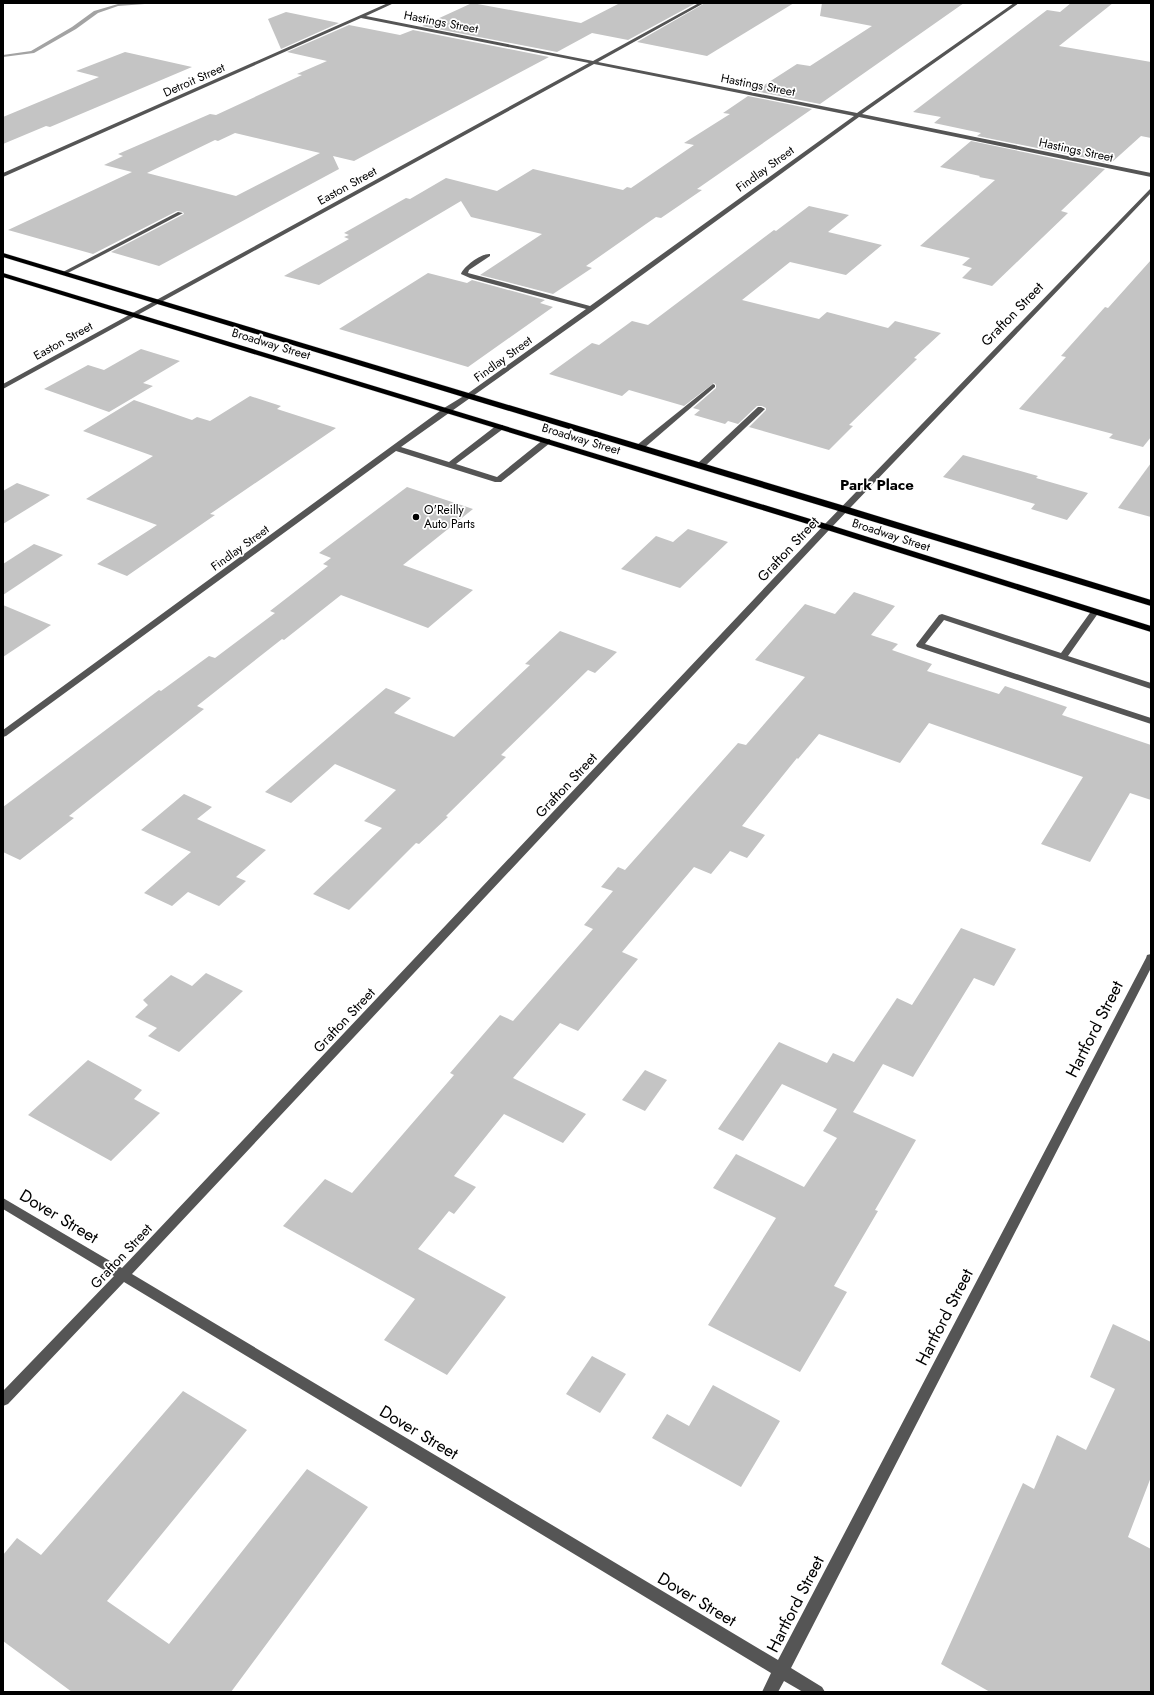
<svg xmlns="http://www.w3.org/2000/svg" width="1154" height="1695" font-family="Jost,sans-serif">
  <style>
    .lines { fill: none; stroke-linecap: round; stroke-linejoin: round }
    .stream { fill: #a3a3a3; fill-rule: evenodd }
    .building { fill: #c4c4c4; fill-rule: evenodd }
    .major-casing { stroke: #dbdbdb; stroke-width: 1 }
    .minor { fill: #555; fill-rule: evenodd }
    .major { fill: #000; fill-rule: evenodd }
    .poi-dot { fill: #000; stroke: #fff; stroke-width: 1.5 }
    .labels { text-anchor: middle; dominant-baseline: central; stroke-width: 3.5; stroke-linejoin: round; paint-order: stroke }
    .far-street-label { font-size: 12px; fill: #000; stroke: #fff }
    .far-poi-label { font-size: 12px; fill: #000; stroke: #fff; text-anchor: start }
    .street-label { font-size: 14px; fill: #000; stroke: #fff }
    .far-district-label { font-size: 15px; font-weight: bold; fill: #000; stroke: #fff }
    .near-street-label { font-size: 17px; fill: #000; stroke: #fff }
  </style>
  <rect width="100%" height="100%" fill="#fff"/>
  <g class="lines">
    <!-- stream -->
    <polygon class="stream" points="158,3 118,6 98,13 76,29 34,53 3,57 3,55 31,51 72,27 94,11 118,4"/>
  </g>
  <!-- building -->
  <g class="building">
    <polygon points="472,3 581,23 620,3 696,3 628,40 592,33 557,52 422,26"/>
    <polygon points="705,3 794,3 707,56 637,42"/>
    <polygon points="822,3 964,3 820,104 755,91 797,64 810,66 872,26 820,16"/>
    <polygon points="1071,3 1113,3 1059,46 1151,62 1151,138 1141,136 1111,163 977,136 981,133 934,123 941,117 913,112 1047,10 1060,12"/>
    <polygon points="286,12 339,23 281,49 268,19"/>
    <path d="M349,25L400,35L413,30L549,57L354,161L333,156L339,169L159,266L111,252L184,214L183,212L177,211L93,254L8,230L132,172L104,165L123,156L118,154L210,114L216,115L302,75L297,74L327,61L287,52ZM235,133L320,153L236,196L147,173L215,140L218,141Z"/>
    <polygon points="125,52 192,67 50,127 46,126 3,144 3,117 99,77 76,71"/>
    <polygon points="748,96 812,109 697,189 702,190 661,218 656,217 586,266 592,268 553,294 480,275 542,234 471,217 461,201 319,285 284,276 349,239 344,237 349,235 344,233 406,198 410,199 446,178 497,191 533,169 623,190 627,187 631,188 694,145 684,143 730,114 723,113"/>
    <polygon points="971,141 1105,169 1061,211 1068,213 992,286 962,278 972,268 962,265 970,258 920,246 995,180 979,177 980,176 940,167"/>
    <polygon points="809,206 849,215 828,232 882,245 846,275 790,262 742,300 819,319 827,312 888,328 895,321 941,333 914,358 917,359 849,425 853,426 829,450 749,427 766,410 766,408 762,406 757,406 738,424 728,421 725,424 694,415 700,410 693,408 716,388 716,385 714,383 684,406 629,390 622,396 549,374 592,343 599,345 632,321 648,325 774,230 776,231"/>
    <polygon points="1151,260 1151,437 1143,447 1109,438 1113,434 1019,409 1066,357 1061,356 1105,307 1108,308"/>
    <polygon points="428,273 467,283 472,280 545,300 540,303 553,307 468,367 339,329"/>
    <polygon points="141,349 180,361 143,383 153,386 109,412 44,389 88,365 104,370"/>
    <polygon points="250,396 281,406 277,409 336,428 210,514 215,515 127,576 97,564 157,525 86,499 153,456 83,431 134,400 192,420 197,417 210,421"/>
    <polygon points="963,455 1038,476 1036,478 1088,493 1067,520 1031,509 1035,504 943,477"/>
    <polygon points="1151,463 1151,517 1118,508"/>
    <polygon points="17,483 50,495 3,524 3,491"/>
    <polygon points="407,487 473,509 403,565 473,590 428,628 341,595 284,640 282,639 197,706 204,709 69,816 74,818 20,860 3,852 3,807 159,690 161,691 209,656 215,658 275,613 270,611 328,566 323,564 331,558 319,553"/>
    <polygon points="688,529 728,542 680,588 621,569 656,536 673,542"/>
    <polygon points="34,544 63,555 3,595 3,564"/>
    <polygon points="854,592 895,606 871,635 898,644 892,650 932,664 927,671 999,694 1005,686 1067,707 1062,715 1151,745 1151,800 1130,793 1090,862 1041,844 1083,777 929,723 900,763 819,734 798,759 797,758 742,826 765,835 747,858 730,851 711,874 694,867 622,952 638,959 578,1031 560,1023 513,1078 586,1114 563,1143 504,1114 454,1176 476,1187 454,1214 449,1211 418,1249 506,1297 447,1375 384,1340 415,1299 283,1226 325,1179 352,1193 454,1075 450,1073 500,1015 513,1021 593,929 584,925 613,891 601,887 618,867 625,870 738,743 746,745 805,677 755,660 805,604 835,614"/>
    <polygon points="3,605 51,625 3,657"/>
    <polygon points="560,631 617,652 595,673 588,670 501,755 506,757 446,816 448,817 419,844 416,843 349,910 313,894 382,828 364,821 396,790 335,764 291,803 265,792 386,688 411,698 394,713 454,737 530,665 525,664"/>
    <polygon points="184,794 212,807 197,819 266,850 236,877 246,881 219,906 188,892 172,906 144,893 191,852 141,830"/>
    <polygon points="961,928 1016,949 994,986 974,978 913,1077 883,1064 853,1112 916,1140 875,1210 878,1211 834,1286 847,1292 800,1372 708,1325 776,1218 713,1188 736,1154 804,1187 837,1138 823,1131 837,1109 782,1084 743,1141 718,1129 779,1042 827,1063 833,1053 854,1062 897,998 912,1005"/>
    <polygon points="206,973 243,991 179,1052 148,1036 157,1028 135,1017 148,1005 143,1000 171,975 192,986"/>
    <polygon points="88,1060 142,1090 134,1099 160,1113 111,1161 28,1115"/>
    <polygon points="645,1070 667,1080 645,1111 622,1100"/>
    <polygon points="1113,1324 1151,1342 1151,1477 1128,1537 1151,1549 1151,1692 990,1692 941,1664 1023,1483 1034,1489 1057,1435 1086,1450 1115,1389 1090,1377"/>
    <polygon points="592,1356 626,1374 600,1413 566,1394"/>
    <polygon points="713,1385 780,1421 741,1487 652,1438 667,1414 689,1426"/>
    <polygon points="183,1391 247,1430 107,1601 169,1644 307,1469 368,1507 231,1692 72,1692 3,1641 3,1555 17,1538 41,1555"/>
  </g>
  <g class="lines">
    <!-- major casing -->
    <g class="major-casing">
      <g id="major">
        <polygon points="3,253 848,507 1151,600 1151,606 3,257"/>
        <polygon points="3,273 830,525 1151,626 1151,632 824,529 3,277"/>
      </g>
    </g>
    <!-- minor -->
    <g class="minor">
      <path d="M388,3H394L366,16L593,61L699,3H704L598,62L857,113L1014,3H1019L862,114L1151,173V177L859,117L594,310L401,447L449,462L497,425H503V429L456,464L497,477L544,439H550V443L501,482H495L396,451L6,736L3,737V730L444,408L467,394L586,309L470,278L461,274C464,266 482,253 490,254V256L469,270L468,273L590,306L854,116L594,64L3,389V384L589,63L361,18L3,177V173Z"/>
      <polygon points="1151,188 1151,193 830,529 132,1274 778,1660 1146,958 1147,955 1151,954 1151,968 791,1668 822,1687 825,1692 803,1692 784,1681 778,1692 762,1692 771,1673 124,1282 8,1404 3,1406 3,1391 114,1276 3,1209 3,1198 122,1268 824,525"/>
      <polygon points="178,212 183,213 66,274 61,273"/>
      <polygon points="713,384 715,385 715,387 643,449 637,449 637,445"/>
      <polygon points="758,407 761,407 765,409 703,468 697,468 697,464"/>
      <polygon points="1095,609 1099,612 1068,656 1151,683 1151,689 944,620 925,644 1151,718 1151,724 917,647 916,645 939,615 942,614 1061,653 1092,610"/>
    </g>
    <!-- major -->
    <use href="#major" class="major"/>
  </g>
  <!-- markers -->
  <circle class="poi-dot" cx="416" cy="517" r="4"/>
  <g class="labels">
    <!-- far-street labels -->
    <g class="far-street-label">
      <text transform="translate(441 22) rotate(11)">Hastings Street</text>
      <text transform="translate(194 80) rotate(-24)">Detroit Street</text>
      <text transform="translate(758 85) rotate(11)">Hastings Street</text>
      <text transform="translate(1076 150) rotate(12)">Hastings Street</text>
      <text transform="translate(765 169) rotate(-36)">Findlay Street</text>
      <text transform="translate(347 186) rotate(-29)">Easton Street</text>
      <text transform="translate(63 341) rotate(-29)">Easton Street</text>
      <text transform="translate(271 344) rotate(17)">Broadway Street</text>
      <text transform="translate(503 359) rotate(-36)">Findlay Street</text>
      <text transform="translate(581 439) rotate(17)">Broadway Street</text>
      <text transform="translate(891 535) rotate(18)">Broadway Street</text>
      <text transform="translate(240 548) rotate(-36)">Findlay Street</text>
    </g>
    <!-- far-poi labels -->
    <g class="far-poi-label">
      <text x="424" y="510">O'Reilly<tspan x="424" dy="14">Auto Parts</tspan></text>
    </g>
    <!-- street labels -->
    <g class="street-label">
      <text transform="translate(1012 314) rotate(-46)">Grafton Street</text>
      <text transform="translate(788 549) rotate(-47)">Grafton Street</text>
      <text transform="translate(566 785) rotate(-47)">Grafton Street</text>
      <text transform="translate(344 1020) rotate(-47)">Grafton Street</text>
      <text transform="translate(121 1256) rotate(-47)">Grafton Street</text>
    </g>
    <!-- far-district labels -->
    <g class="far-district-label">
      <text x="877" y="485">Park Place</text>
    </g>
    <!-- near-street labels -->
    <g class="near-street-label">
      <text transform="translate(1094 1029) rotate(-63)">Hartford Street</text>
      <text transform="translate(59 1216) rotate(31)">Dover Street</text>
      <text transform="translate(944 1317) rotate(-63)">Hartford Street</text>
      <text transform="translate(419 1432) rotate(31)">Dover Street</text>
      <text transform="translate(697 1599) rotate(31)">Dover Street</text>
      <text transform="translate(795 1604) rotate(-63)">Hartford Street</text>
    </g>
  </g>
  <!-- border -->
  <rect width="1154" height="1695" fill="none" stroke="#000000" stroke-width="8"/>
</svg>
